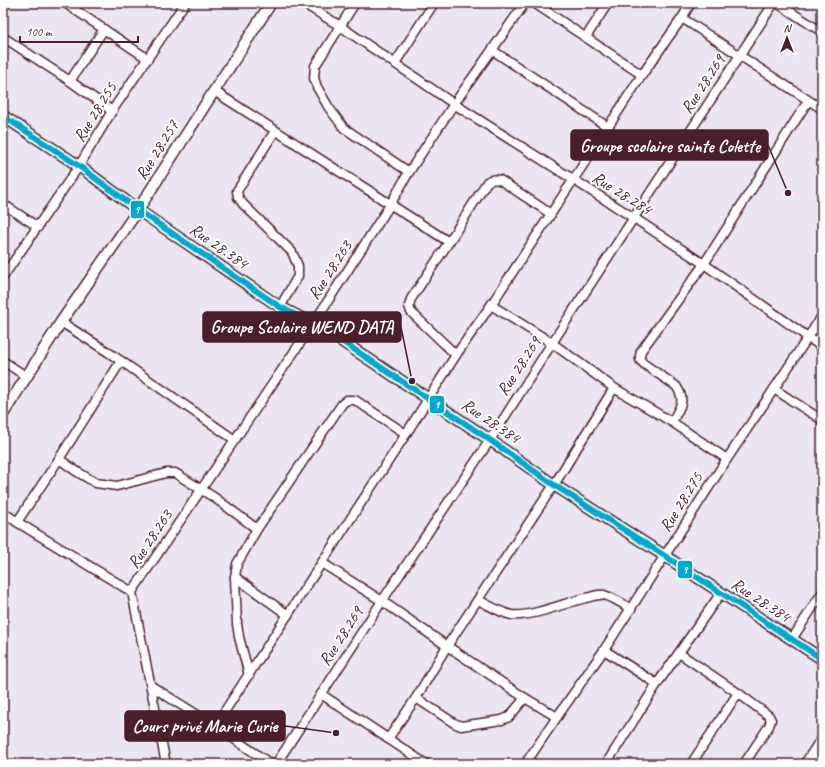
<svg xmlns="http://www.w3.org/2000/svg" width="825" height="767" font-family="Caveat,sans-serif">
  <style>
    .lines { fill: none; stroke-linecap: round; stroke-linejoin: round }
    .minor-casing { stroke: #4a1f2b; stroke-width: 11 }
    .tertiary-casing { stroke: #4a1f2b; stroke-width: 13 }
    .secondary-casing { stroke: #4a1f2b; stroke-width: 15 }
    .minor { stroke: #fff; stroke-width: 8 }
    .tertiary { stroke: #fff; stroke-width: 10 }
    .secondary { stroke: #fff; stroke-width: 12 }
    .bus-1-casing { stroke: #fff; stroke-width: 9 }
    .bus-1 { stroke: #00a9ce; stroke-width: 6 }
    .labels { text-anchor: middle; dominant-baseline: central; stroke-width: 4; stroke-linejoin: round; paint-order: stroke }
    .street-label { font-size: 17px; fill: #4a1f2b; stroke: #fff }
    .leader { fill: none; stroke: #4a1f2b; stroke-width: 1.5 }
    .callout-dot { fill: #4a1f2b; stroke: #fff; stroke-width: 1.5 }
    .callout { fill: #4a1f2b; stroke: #4a1f2b; stroke-width: 1.5 }
    .callout-label { font-size: 18px; text-anchor: middle; font-weight: bold; fill: #fff }
    .line-badge { stroke: #fff; stroke-width: 1.5 }
    .badge-label { font-size: 11px; text-anchor: middle; font-weight: bold; fill: #fff }
  </style>
  <rect width="100%" height="100%" fill="#ece5f2"/>
  <filter id="ink" filterUnits="userSpaceOnUse"><feTurbulence type="fractalNoise" baseFrequency=".025" numOctaves="2"/><feDisplacementMap in="SourceGraphic" scale="8" xChannelSelector="R" yChannelSelector="G"/><feConvolveMatrix kernelMatrix="1 2 1 2 8 2 1 2 1" color-interpolation-filters="sRGB"/></filter>
  <g filter="url(#ink)">
    <g class="lines">
      <!-- minor casing -->
      <g class="minor-casing">
        <g id="minor">
          <polyline points="65,3 148,59"/>
          <polyline points="303,3 340,26 454,104 634,218 704,264 822,347"/>
          <polyline points="355,3 315,66 314,78 317,87 329,108 344,128 409,172"/>
          <polyline points="534,3 642,75"/>
          <polyline points="777,3 822,32"/>
          <polyline points="682,18 822,109"/>
          <polyline points="3,37 70,81 112,111"/>
          <polyline points="586,37 608,3"/>
          <polyline points="492,50 608,127"/>
          <polyline points="395,63 434,3"/>
          <polyline points="70,81 104,29"/>
          <polyline points="214,91 449,242"/>
          <polyline points="275,131 237,191 238,197 243,204 292,252 298,266 298,276 280,307"/>
          <polyline points="3,204 38,227"/>
          <polyline points="3,277 79,166 112,111 185,3"/>
          <polyline points="491,305 552,343 614,388 672,422 727,459"/>
          <polyline points="61,322 108,352 235,440"/>
          <path d="M456,355L411,312L409,306L411,299L449,242L487,182C491,179 495,179 500,180L551,214"/>
          <polyline points="3,361 27,377"/>
          <polyline points="774,389 822,420"/>
          <path d="M672,422C679,408 687,401 676,386L644,364L640,360V356L641,351L704,264L808,101"/>
          <polyline points="59,459 76,471 96,483 117,486 166,473 175,473 215,498 257,529"/>
          <polyline points="3,512 17,522 132,592 166,764"/>
          <polyline points="17,522 59,459 121,361"/>
          <polyline points="322,563 382,601 447,646 525,698 557,717"/>
          <polyline points="235,577 288,615"/>
          <polyline points="132,592 313,324 390,205 409,172 454,104 525,3"/>
          <path d="M478,600C489,605 500,613 512,615C533,617 564,603 586,598C591,597 598,594 604,595C614,598 622,603 631,609"/>
          <polyline points="792,639 822,593"/>
          <polyline points="604,650 657,684"/>
          <polyline points="679,653 738,693 769,716 771,720 769,726 744,764"/>
          <polyline points="249,675 239,637 237,624 235,577 237,564 257,529 342,404 347,400 355,400 406,434"/>
          <polyline points="151,686 215,726 271,764"/>
          <polyline points="321,694 426,764"/>
          <polyline points="416,698 454,723 461,726 502,720 509,717 525,698"/>
          <polyline points="215,726 406,434 456,355 491,305 608,127 642,75 682,18 691,3"/>
          <polyline points="388,739 416,698 447,646 554,485 614,388"/>
          <polyline points="276,764 382,601 490,440 552,343 774,3"/>
          <polyline points="525,764 557,717 604,650 727,459 774,389 822,316"/>
          <polyline points="606,764 657,684 721,593"/>
          <polyline points="691,764 738,693"/>
        </g>
      </g>
      <!-- tertiary casing -->
      <g class="tertiary-casing">
        <g id="tertiary">
          <polyline points="3,116 79,166 138,210 280,307 313,324 337,338 490,440 554,485 665,556 822,659"/>
          <polyline points="3,414 61,322 138,210 214,91 271,3"/>
        </g>
      </g>
      <!-- secondary casing -->
      <g class="secondary-casing">
        <polyline id="secondary" points="807,764 822,741"/>
      </g>
      <!-- minor -->
      <use href="#minor" class="minor"/>
      <!-- tertiary -->
      <use href="#tertiary" class="tertiary"/>
      <!-- secondary -->
      <use href="#secondary" class="secondary"/>
      <!-- bus-1 casing -->
      <g class="bus-1-casing">
        <polyline id="bus-1" points="3,116 79,166 138,210 280,307 313,324 337,338 490,440 554,485 665,556 822,659"/>
      </g>
      <!-- bus-1 -->
      <use href="#bus-1" class="bus-1"/>
    </g>
  </g>
  <g class="labels">
    <!-- street labels -->
    <g class="street-label">
      <text transform="translate(703 84) rotate(-57)">Rue 28.269</text>
      <text transform="translate(95 112) rotate(-58)">Rue 28.255</text>
      <text transform="translate(157 150) rotate(-58)">Rue 28.257</text>
      <text transform="translate(622 193) rotate(32)">Rue 28.284</text>
      <text transform="translate(219 246) rotate(35)">Rue 28.384</text>
      <text transform="translate(330 270) rotate(-57)">Rue 28.263</text>
      <text transform="translate(519 366) rotate(-57)">Rue 28.269</text>
      <text transform="translate(491 421) rotate(34)">Rue 28.384</text>
      <text transform="translate(681 502) rotate(-58)">Rue 28.275</text>
      <text transform="translate(150 539) rotate(-56)">Rue 28.263</text>
      <text transform="translate(761 600) rotate(33)">Rue 28.384</text>
      <text transform="translate(341 636) rotate(-57)">Rue 28.269</text>
    </g>
  </g>
  <!-- callouts -->
  <path class="leader" d="M788 193L768 145M412 381L401 327M336 733L285 726"/>
  <g class="callout-dot">
    <circle cx="788" cy="193" r="4"/>
    <circle cx="412" cy="381" r="4"/>
    <circle cx="336" cy="733" r="4"/>
  </g>
  <g class="callout">
    <rect x="571" y="130" width="197" height="30" rx="4"/>
    <rect x="203" y="312" width="198" height="30" rx="4"/>
    <rect x="125" y="711" width="160" height="30" rx="4"/>
  </g>
  <g class="callout-label">
    <text x="670" y="152">Groupe scolaire sainte Colette</text>
    <text x="302" y="333">Groupe Scolaire WEND DATA</text>
    <text x="205" y="732">Cours privé Marie Curie</text>
  </g>
  <g class="line-badge">
    <rect x="130" y="200" width="15" height="19" rx="4" fill="#00a9ce"/>
    <rect x="429" y="395" width="16" height="19" rx="4" fill="#00a9ce"/>
    <rect x="677" y="560" width="16" height="19" rx="4" fill="#00a9ce"/>
  </g>
  <g class="badge-label">
    <text x="137" y="213">9</text>
    <text x="437" y="408">9</text>
    <text x="685" y="573">9</text>
  </g>
  <!-- margin -->
  <rect width="825" height="767" fill="none" stroke="#fff" stroke-width="16"/>
  <rect x="8" y="8" width="809" height="751" fill="none" stroke="#4a1f2b" stroke-width="1.5" filter="url(#ink)"/>
  <!-- north arrow -->
  <g transform="translate(787 38)" stroke="#ffffff" stroke-width="3" paint-order="stroke">
  <path d="M0-3L7 15L0 10L-7 15Z" fill="#4a1f2b"/>
  <text y="-6" font-size="11" font-weight="bold" text-anchor="middle" fill="#4a1f2b">N</text>
  </g>
  <!-- scale -->
  <path d="M20 36v6h118v-6" fill="none" stroke="#4a1f2b" stroke-width="2"/>
  <text x="26" y="36" font-size="12" fill="#4a1f2b" stroke="#ffffff" stroke-width="3" paint-order="stroke">100 m</text>
</svg>
